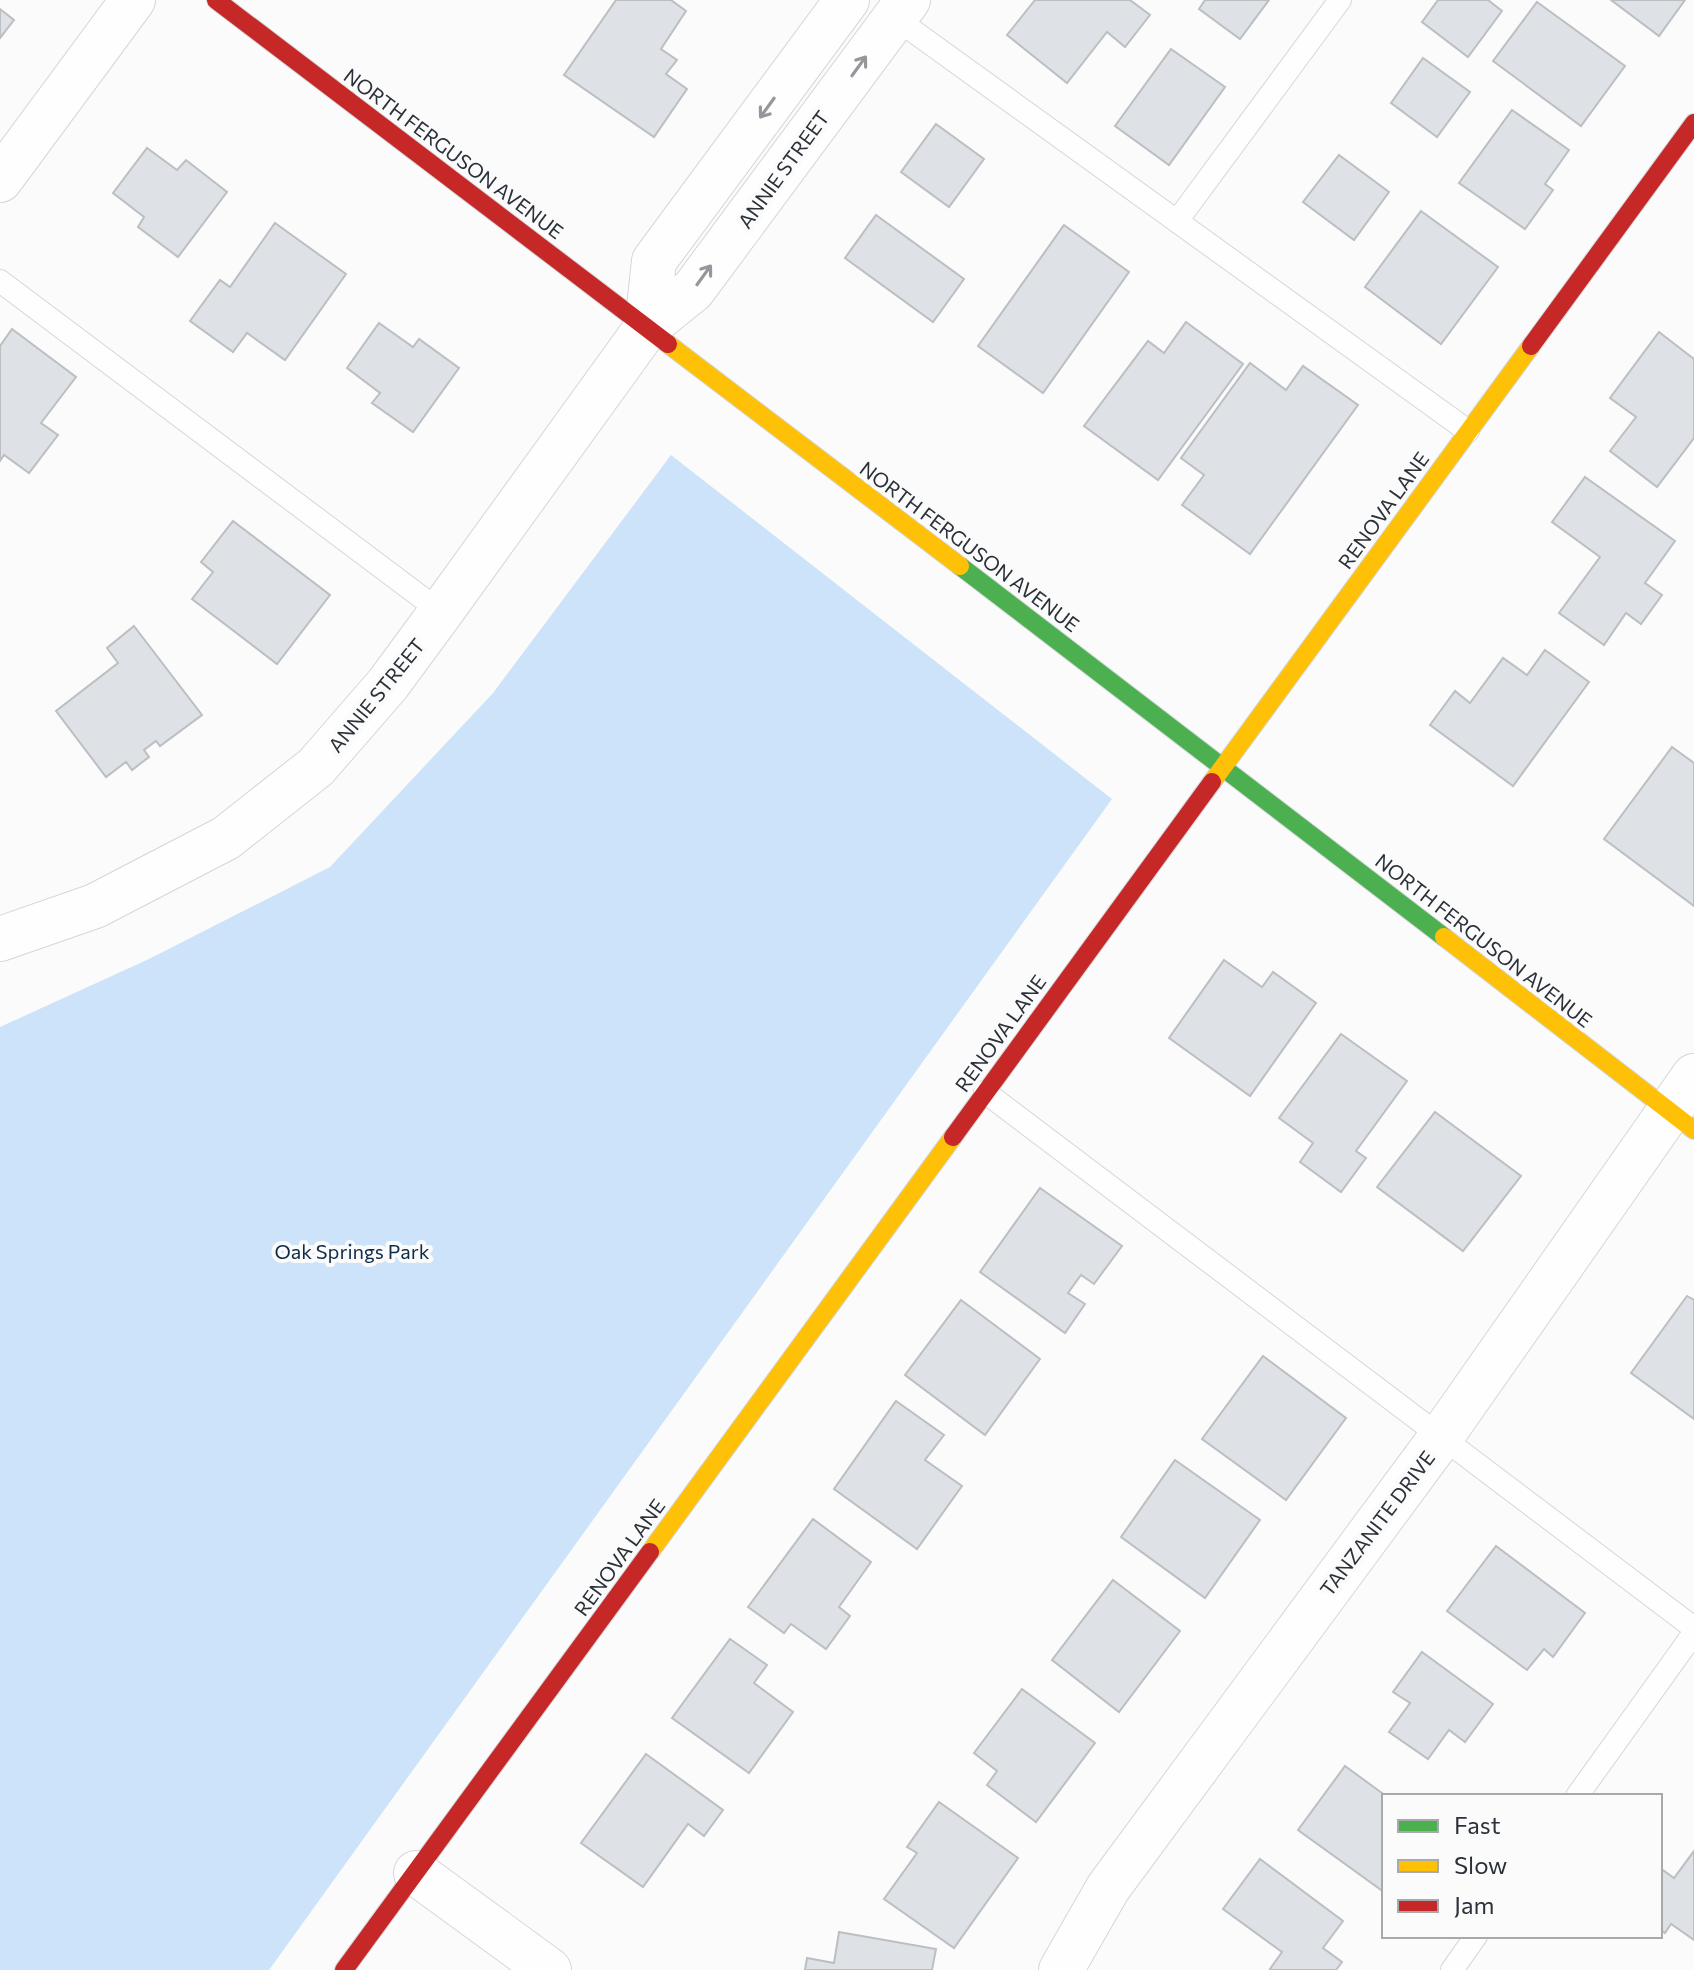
<svg xmlns="http://www.w3.org/2000/svg" width="1694" height="1970" font-family="Commissioner,sans-serif">
  <style>
    .green { fill: #cde3fa }
    .building { fill: #dee1e5; stroke: #bcbfc2; stroke-width: 2 }
    .lines { fill: none; stroke-linecap: round; stroke-linejoin: round }
    .lane-casing { stroke: #d3d7db; stroke-width: 24 }
    .street-casing { stroke: #d3d7db; stroke-width: 46 }
    .fast-casing { stroke: #d3d7db; stroke-width: 20 }
    .slow-casing { stroke: #d3d7db; stroke-width: 20 }
    .jam-casing { stroke: #d3d7db; stroke-width: 20 }
    .lane { stroke: #fefefe; stroke-width: 22 }
    .street { stroke: #fefefe; stroke-width: 44 }
    .fast { stroke: #4caf50; stroke-width: 18 }
    .slow { stroke: #ffc107; stroke-width: 18 }
    .jam { stroke: #c62828; stroke-width: 18 }
    .oneway { stroke: #94989c }
    .labels { text-anchor: middle; dominant-baseline: central; stroke-width: 8; stroke-linejoin: round; paint-order: stroke }
    .street-label { font-size: 20px; fill: #2a3139; stroke: #fbfbfb }
    .park-label { font-size: 20px; fill: #0e2b47; stroke: #fbfbfb }
  </style>
  <rect width="100%" height="100%" fill="#fbfbfb"/>
  <!-- green -->
  <polygon class="green" points="671,455 1112,799 269,1970 0,1970 0,1027 149,959 330,867 493,693"/>
  <!-- building -->
  <g class="building">
    <polygon points="616,0 671,0 686,11 661,49 677,60 666,74 687,89 654,137 564,75"/>
    <polygon points="1035,0 1130,0 1150,15 1125,47 1107,32 1067,83 1007,35"/>
    <polygon points="1205,0 1269,0 1240,39 1199,9"/>
    <polygon points="1438,0 1488,0 1502,11 1468,57 1422,22"/>
    <polygon points="1611,0 1685,0 1659,36"/>
    <polygon points="1537,2 1625,66 1581,126 1493,61"/>
    <polygon points="0,9 14,20 0,38"/>
    <polygon points="1171,49 1225,87 1169,165 1115,126"/>
    <polygon points="1423,58 1470,92 1437,137 1391,103"/>
    <polygon points="1512,110 1569,150 1545,184 1553,190 1525,229 1459,183"/>
    <polygon points="936,124 984,159 949,207 901,172"/>
    <polygon points="147,148 177,170 186,160 227,192 178,257 138,227 144,217 113,193"/>
    <polygon points="1339,155 1389,192 1354,240 1303,202"/>
    <polygon points="1421,211 1498,267 1441,344 1365,287"/>
    <polygon points="876,215 964,279 933,322 845,258"/>
    <polygon points="275,223 346,274 285,360 247,333 233,352 190,321 220,280 230,287"/>
    <polygon points="1064,225 1129,272 1043,393 978,346"/>
    <polygon points="1186,322 1243,364 1158,480 1084,426 1148,341 1164,353"/>
    <polygon points="379,323 413,347 419,339 459,368 413,432 372,403 380,393 347,368"/>
    <polygon points="12,329 76,377 41,423 58,435 29,473 4,455 0,461 0,346"/>
    <polygon points="1659,332 1694,359 1694,438 1657,487 1610,451 1636,417 1610,398"/>
    <polygon points="1250,363 1286,390 1303,366 1358,405 1250,554 1182,505 1204,475 1181,458"/>
    <polygon points="1585,477 1675,541 1645,583 1662,595 1641,624 1626,613 1604,645 1559,613 1600,557 1552,522"/>
    <polygon points="233,521 330,595 277,664 192,599 213,572 201,562"/>
    <polygon points="134,626 202,715 160,746 156,741 144,750 149,757 132,770 126,762 106,777 56,711 118,663 107,648"/>
    <polygon points="1545,650 1589,682 1513,786 1430,725 1455,691 1470,703 1503,658 1527,675"/>
    <polygon points="1672,747 1694,763 1694,906 1604,839"/>
    <polygon points="1224,960 1262,987 1273,972 1316,1003 1250,1096 1169,1038"/>
    <polygon points="1341,1034 1407,1081 1356,1151 1366,1158 1341,1192 1300,1162 1313,1143 1279,1118"/>
    <polygon points="1435,1112 1521,1176 1463,1251 1377,1187"/>
    <polygon points="1040,1188 1122,1246 1094,1284 1081,1275 1068,1293 1085,1304 1065,1333 980,1272"/>
    <polygon points="1687,1296 1694,1300 1694,1419 1631,1373"/>
    <polygon points="961,1300 1040,1359 985,1435 905,1375"/>
    <polygon points="1263,1356 1346,1418 1286,1500 1202,1439"/>
    <polygon points="896,1401 944,1435 925,1460 962,1486 917,1549 834,1489"/>
    <polygon points="1175,1460 1260,1520 1205,1598 1121,1537"/>
    <polygon points="813,1519 871,1562 839,1607 850,1616 826,1649 791,1624 784,1633 748,1607"/>
    <polygon points="1496,1546 1585,1613 1553,1657 1544,1649 1527,1670 1447,1611"/>
    <polygon points="1113,1580 1180,1631 1119,1712 1052,1660"/>
    <polygon points="730,1639 767,1665 754,1683 793,1712 749,1773 672,1718"/>
    <polygon points="1422,1652 1493,1704 1465,1742 1449,1730 1428,1759 1389,1732 1410,1703 1393,1692"/>
    <polygon points="1022,1689 1095,1743 1036,1822 987,1785 997,1771 974,1753"/>
    <polygon points="646,1754 723,1810 704,1836 688,1824 643,1887 581,1843"/>
    <polygon points="1345,1766 1386,1796 1384,1892 1298,1830"/>
    <polygon points="939,1802 1018,1858 954,1948 884,1899 917,1853 907,1847"/>
    <polygon points="1694,1851 1694,1940 1671,1924 1665,1933 1660,1929 1660,1868 1674,1878"/>
    <polygon points="1260,1859 1343,1921 1323,1948 1342,1962 1336,1970 1272,1970 1270,1969 1282,1952 1223,1909"/>
    <polygon points="839,1932 936,1949 932,1970 805,1970 807,1958 834,1963"/>
  </g>
  <g class="lines">
    <!-- lane casing -->
    <g class="lane-casing">
      <g id="lane">
        <polyline points="895,18 1468,431"/>
        <polyline points="1177,221 1340,0"/>
        <polyline points="0,281 441,612"/>
        <polyline points="985,1092 1694,1628"/>
        <polyline points="1577,1796 1694,1633"/>
        <polyline points="1452,1970 1476,1936"/>
      </g>
    </g>
    <!-- street casing -->
    <g class="street-casing">
      <g id="street">
        <polyline points="0,180 133,0"/>
        <polyline points="647,327 654,261 847,0"/>
        <polyline points="0,939 95,906 226,838 316,767 388,684 441,612 647,327 693,290 908,0"/>
        <polyline points="416,1873 549,1970"/>
        <polyline points="1061,1970 1108,1888 1441,1437 1694,1076"/>
      </g>
    </g>
    <!-- fast casing -->
    <g class="fast-casing">
      <polyline id="fast" points="960,566 1444,937"/>
    </g>
    <!-- slow casing -->
    <g class="slow-casing">
      <g id="slow">
        <polyline points="668,344 960,566"/>
        <polyline points="1212,782 1531,346"/>
        <polyline points="1444,937 1694,1130"/>
        <polyline points="650,1552 953,1137"/>
      </g>
    </g>
    <!-- jam casing -->
    <g class="jam-casing">
      <g id="jam">
        <polyline points="216,0 668,344"/>
        <polyline points="1531,346 1694,123"/>
        <polyline points="953,1137 1212,782"/>
        <polyline points="344,1970 650,1552"/>
      </g>
    </g>
    <!-- lane -->
    <use href="#lane" class="lane"/>
    <!-- street -->
    <use href="#street" class="street"/>
    <!-- fast -->
    <use href="#fast" class="fast"/>
    <!-- slow -->
    <use href="#slow" class="slow"/>
    <!-- jam -->
    <use href="#jam" class="jam"/>
  </g>
  <!-- one-way arrows -->
  <defs><path id="oneway-shaft" d="M-6 0H5M1.5-3L5.5 0L1.5 3" fill="none" stroke-width="1.6" stroke-linecap="round" stroke-linejoin="round" transform="scale(2)"/></defs>
  <g class="oneway">
    <use href="#oneway-shaft" transform="translate(859 66) rotate(-54)"/>
    <use href="#oneway-shaft" transform="translate(767 108) rotate(126)"/>
    <use href="#oneway-shaft" transform="translate(704 275) rotate(-54)"/>
  </g>
  <g class="labels">
    <!-- street labels -->
    <g class="street-label">
      <text transform="translate(454 153) rotate(37)">NORTH FERGUSON AVENUE</text>
      <text transform="translate(783 169) rotate(-54)">ANNIE STREET</text>
      <text transform="translate(1383 510) rotate(-54)">RENOVA LANE</text>
      <text transform="translate(970 546) rotate(37)">NORTH FERGUSON AVENUE</text>
      <text transform="translate(376 695) rotate(-51)">ANNIE STREET</text>
      <text transform="translate(1484 940) rotate(38)">NORTH FERGUSON AVENUE</text>
      <text transform="translate(1000 1033) rotate(-54)">RENOVA LANE</text>
      <text transform="translate(1377 1523) rotate(-53)">TANZANITE DRIVE</text>
      <text transform="translate(619 1557) rotate(-54)">RENOVA LANE</text>
    </g>
    <!-- park labels -->
    <g class="park-label">
      <text x="352" y="1251">Oak Springs Park</text>
    </g>
  </g>
  <!-- legend -->
  <rect x="1382" y="1794" width="280" height="144" fill="#fbfbfb" stroke="#a7aaad" stroke-width="2"/>
  <rect x="1398" y="1820" width="40" height="12" fill="#4caf50" stroke="#a7aaad" stroke-width="2"/>
  <text x="1454" y="1834" font-size="24" fill="#2a3139">Fast</text>
  <rect x="1398" y="1860" width="40" height="12" fill="#ffc107" stroke="#a7aaad" stroke-width="2"/>
  <text x="1454" y="1874" font-size="24" fill="#2a3139">Slow</text>
  <rect x="1398" y="1900" width="40" height="12" fill="#c62828" stroke="#a7aaad" stroke-width="2"/>
  <text x="1454" y="1914" font-size="24" fill="#2a3139">Jam</text>
</svg>
